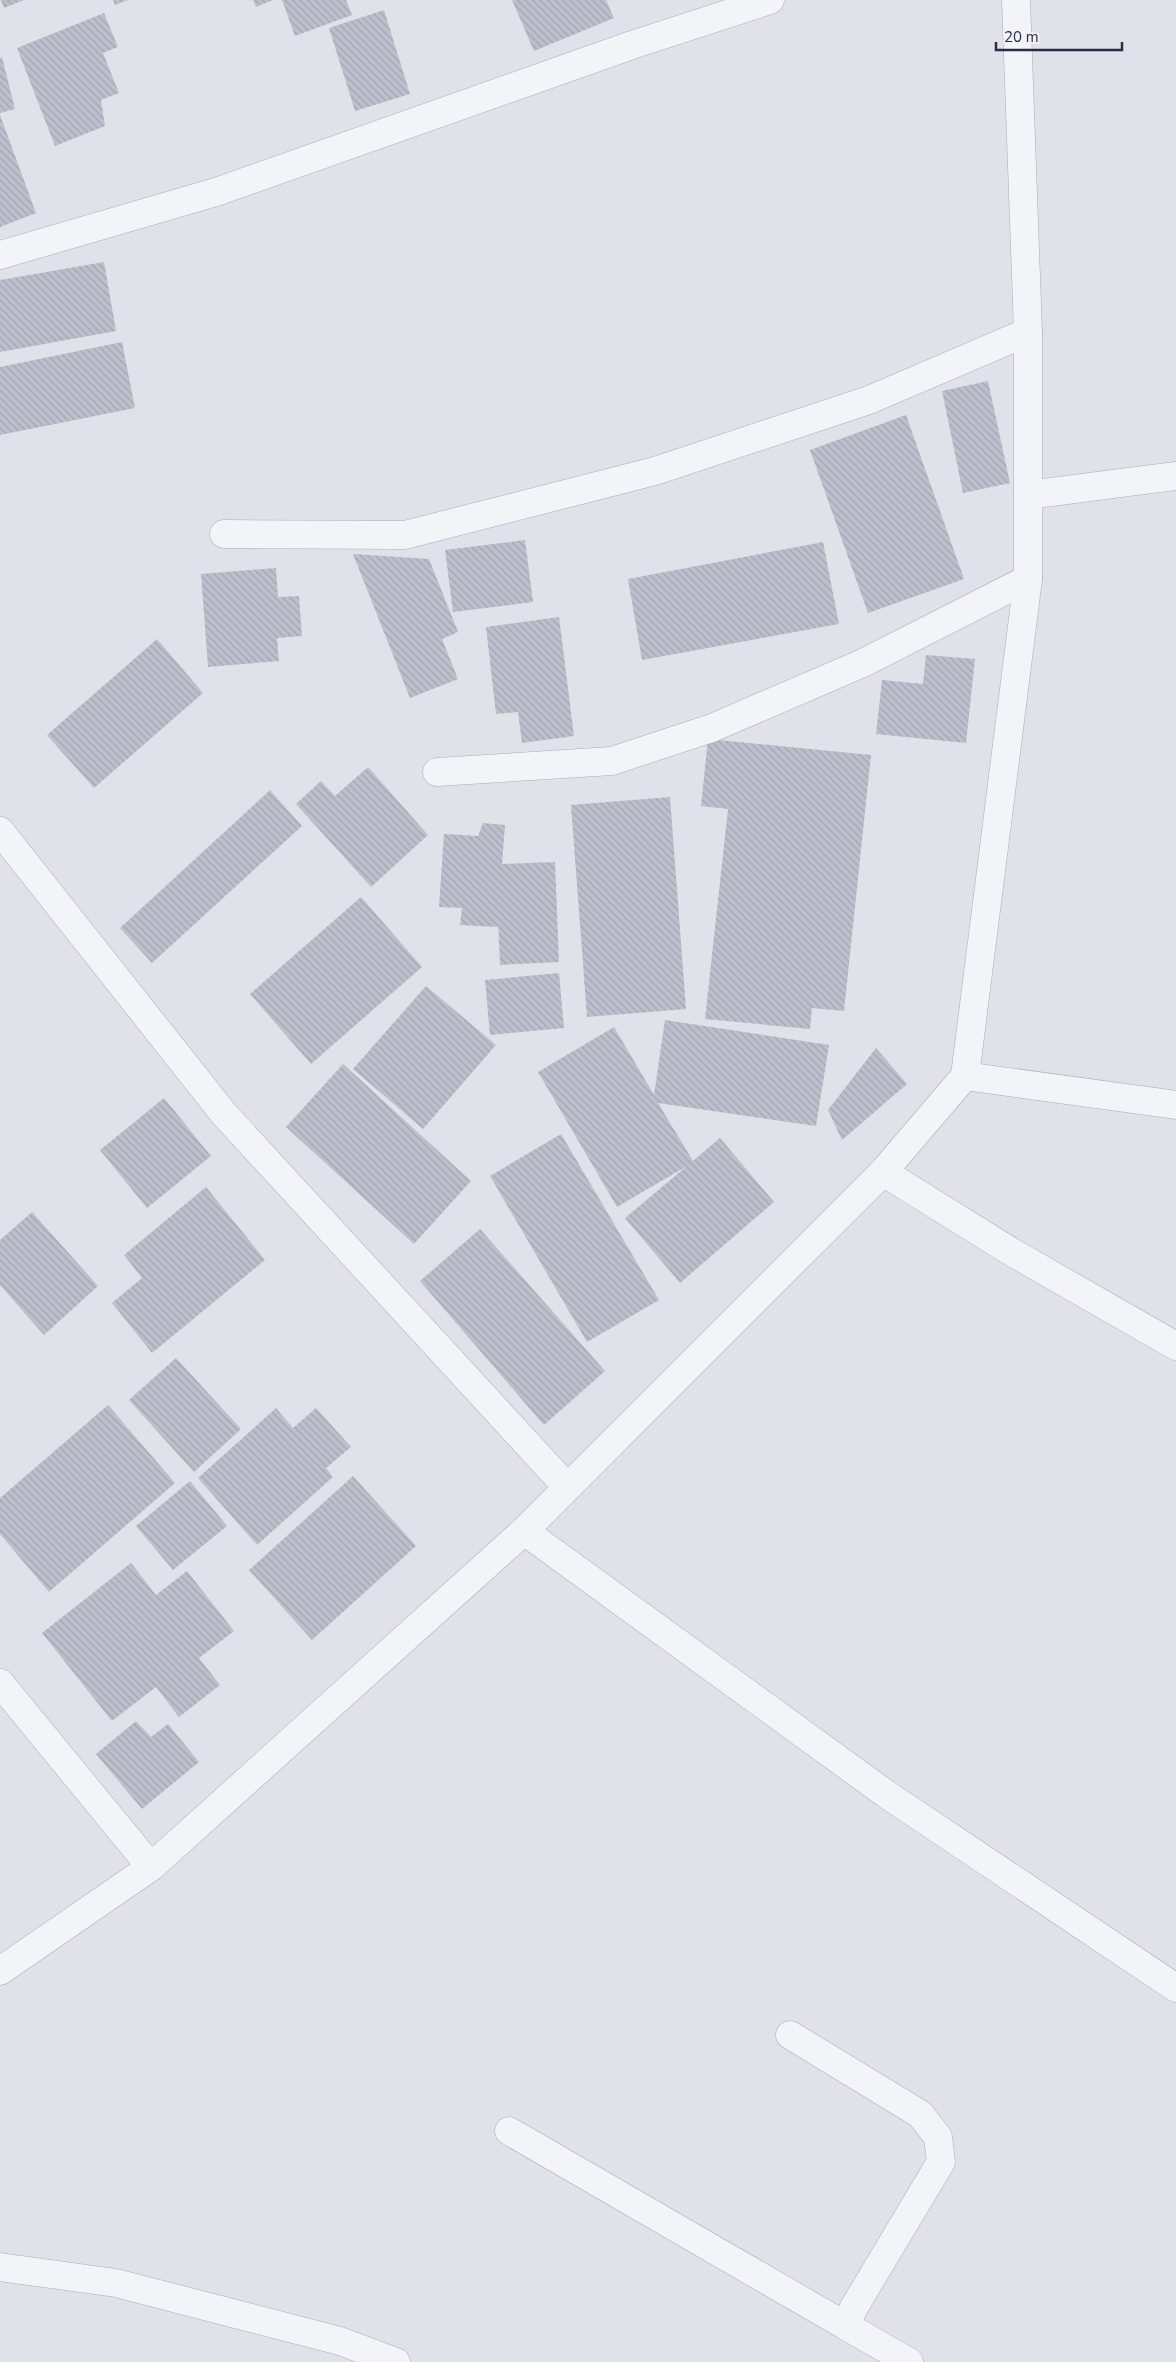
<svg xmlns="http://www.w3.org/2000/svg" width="1176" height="2362" font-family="'Nunito Sans',sans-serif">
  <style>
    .building { fill: url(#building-back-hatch) }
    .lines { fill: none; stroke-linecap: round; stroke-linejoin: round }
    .minor-casing { stroke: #a9acb7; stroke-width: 29 }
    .minor { stroke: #f3f4f8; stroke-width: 28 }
  </style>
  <defs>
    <pattern id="building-back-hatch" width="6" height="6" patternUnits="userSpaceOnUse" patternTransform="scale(1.25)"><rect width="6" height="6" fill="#bdc0cc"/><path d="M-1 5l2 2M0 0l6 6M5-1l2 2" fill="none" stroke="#a2a5b0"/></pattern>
  </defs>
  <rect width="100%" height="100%" fill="#e0e2e9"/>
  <!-- building -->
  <g class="building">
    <polygon points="1,0 24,0 4,8"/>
    <polygon points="113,0 128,0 115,5"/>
    <polygon points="253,0 273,0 256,7"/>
    <polygon points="282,0 346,0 352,15 295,36"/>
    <polygon points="512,0 606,0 614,18 534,51"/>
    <polygon points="384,10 410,94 355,111 329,28"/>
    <polygon points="104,13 118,47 103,53 119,93 101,100 105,126 55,146 17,48"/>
    <polygon points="2,57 15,109 0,113 0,58"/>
    <polygon points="0,115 36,213 0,227"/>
    <polygon points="104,262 116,331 0,352 0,280"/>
    <polygon points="122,342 135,408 0,435 0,367"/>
    <polygon points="988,381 1010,483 963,493 942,391"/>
    <polygon points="906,415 964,579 868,613 810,450"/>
    <polygon points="525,540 533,602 453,612 445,550"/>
    <polygon points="823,542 839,624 642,660 628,579"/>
    <polygon points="353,554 429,559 458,632 442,639 458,679 410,698"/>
    <polygon points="276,568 278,597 299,596 302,636 277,638 279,661 208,667 201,574"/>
    <polygon points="559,617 574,736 522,743 518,712 496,714 486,627"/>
    <polygon points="157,639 203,693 94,788 47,735"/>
    <polygon points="926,655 975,659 966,743 876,734 882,680 923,684"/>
    <polygon points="708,739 871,755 844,1011 812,1008 810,1029 705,1019 728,809 701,806"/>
    <polygon points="368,767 428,835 371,887 296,804 321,781 335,796"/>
    <polygon points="270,790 302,826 152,963 120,928"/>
    <polygon points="670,797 686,1009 587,1017 571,805"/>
    <polygon points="483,823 505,825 502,864 555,862 559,962 500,965 498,920 498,927 460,925 462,908 439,907 444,834 478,836"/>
    <polygon points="361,897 422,967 311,1064 250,994"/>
    <polygon points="559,973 564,1028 490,1035 485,980"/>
    <polygon points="426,986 496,1045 423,1129 353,1069"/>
    <polygon points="665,1020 829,1045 816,1126 658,1103 693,1161 720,1138 774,1202 680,1283 625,1218 687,1166 617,1207 538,1072 614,1027 654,1095"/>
    <polygon points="876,1048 907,1084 842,1140 828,1110"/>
    <polygon points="343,1064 471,1181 414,1244 286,1127"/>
    <polygon points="164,1098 211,1156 147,1208 100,1150"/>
    <polygon points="561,1134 659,1300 587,1342 490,1176"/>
    <polygon points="206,1187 265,1260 152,1353 112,1303 142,1278 124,1255"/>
    <polygon points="32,1212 98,1286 44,1335 0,1285 0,1240"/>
    <polygon points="480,1229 605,1371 544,1425 420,1281"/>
    <polygon points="176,1358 241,1429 194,1472 129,1400"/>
    <polygon points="108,1405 175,1483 49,1592 0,1534 0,1498"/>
    <polygon points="276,1408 293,1428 316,1408 351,1447 326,1468 333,1477 257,1545 198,1478"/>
    <polygon points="353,1476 416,1546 312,1640 249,1570"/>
    <polygon points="190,1481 227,1526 173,1570 136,1526"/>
    <polygon points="131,1563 156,1595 187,1571 234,1631 199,1658 220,1685 179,1717 156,1687 112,1721 42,1633"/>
    <polygon points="136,1721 151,1737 168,1724 199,1762 142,1809 96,1754"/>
  </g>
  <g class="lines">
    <!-- minor casing -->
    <g class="minor-casing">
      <g id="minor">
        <polyline points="0,255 216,192 632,45 770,0"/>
        <polyline points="1028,495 1176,476"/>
        <polyline points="224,534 405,535 655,471 869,400 1028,332"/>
        <polyline points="437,772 612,761 712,728 863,663 1028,579"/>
        <polyline points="0,831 224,1114 567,1487"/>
        <polyline points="965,1076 1176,1105"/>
        <polyline points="883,1172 1015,1254 1176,1346"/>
        <polyline points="524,1531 886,1794 1176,1988"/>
        <polyline points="0,1683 151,1867"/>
        <polyline points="0,1971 151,1867 524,1531 883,1172 965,1076 1028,579 1028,332 1016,0"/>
        <polyline points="790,2035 920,2114 938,2137 941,2162 853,2309 846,2326 909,2362"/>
        <polyline points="509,2131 846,2326"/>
        <polyline points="0,2267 116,2283 340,2341 396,2362"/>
      </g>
    </g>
    <!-- minor -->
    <use href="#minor" class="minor"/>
  </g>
  <!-- scale -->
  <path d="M996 42v8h126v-8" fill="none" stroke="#282d41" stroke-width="2.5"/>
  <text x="1004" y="42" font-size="15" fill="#282d41" stroke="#f0f1f7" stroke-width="4" paint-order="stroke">20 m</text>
</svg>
